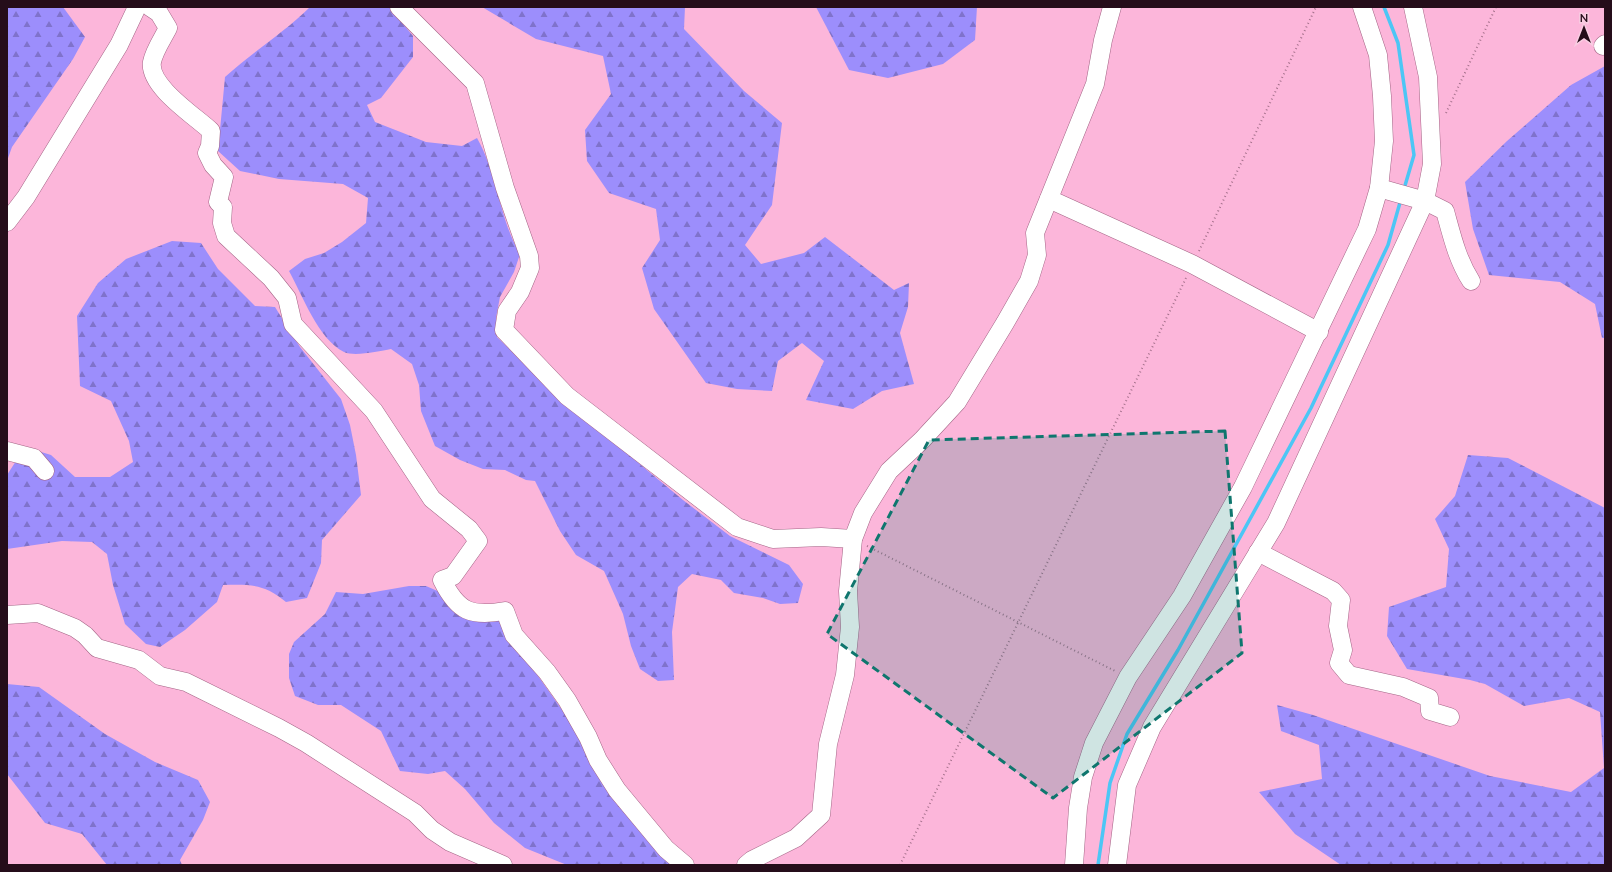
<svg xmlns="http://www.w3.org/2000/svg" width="1612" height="872" font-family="Lato,sans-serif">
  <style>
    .forest { fill: url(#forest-firs) }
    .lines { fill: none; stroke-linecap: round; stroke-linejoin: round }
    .stream { stroke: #4cc6f5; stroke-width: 3.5 }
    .minor-casing { stroke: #a46586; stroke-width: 19 }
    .path { stroke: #a6728d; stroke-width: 2; stroke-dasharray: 1 3; stroke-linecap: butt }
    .minor { stroke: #fff; stroke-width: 18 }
    .marked { fill: #0f766e; fill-opacity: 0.2; stroke: #0f766e; stroke-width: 3; stroke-dasharray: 8 5; stroke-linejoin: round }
  </style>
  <defs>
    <pattern id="forest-firs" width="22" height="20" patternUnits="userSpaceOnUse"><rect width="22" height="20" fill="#9c8efc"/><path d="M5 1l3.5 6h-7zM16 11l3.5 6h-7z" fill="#7f72cb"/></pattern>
  </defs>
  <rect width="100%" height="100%" fill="#fcb6da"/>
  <!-- forest -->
  <g class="forest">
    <polygon points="7,7 63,7 85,37 73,59 12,147 7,161"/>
    <path d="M310,7H389L413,36V57L381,98L367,105L375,122L426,142L462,146L477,138C498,175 499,218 520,254L514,272L500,297L496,318L497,337L528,367L648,471L683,500L730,536L789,565L803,584L798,603L780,604L763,598L734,593L721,580L692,574L678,587L672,632L674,680L658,681L640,669L631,646L623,614L604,571L576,555L560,531L535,481L526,480L505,470L483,469L460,460L435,446L421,411L419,385L412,364L391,349C379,351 355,357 344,352C318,339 303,296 289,271L305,259L324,253L342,242L366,223L368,198L343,184L279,179L240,171L218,151L225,77C252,52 284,33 310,7Z"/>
    <polygon points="482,7 685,7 684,29 744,91 782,123 772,205 745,245 761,264 804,253 825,237 894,290 909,283 908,307 900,333 914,384 882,391 853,409 806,400 824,361 802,343 778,361 772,391 737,389 706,383 654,309 642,268 660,240 656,209 609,193 587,161 585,130 611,94 603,56 536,39"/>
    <polygon points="816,7 977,7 975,40 943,64 888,78 849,70"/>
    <polygon points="1605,66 1605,338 1602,338 1595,304 1560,282 1489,275 1473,229 1465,182 1507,141 1571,85"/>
    <path d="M172,241L201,243L218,269L255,306L275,307L300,347L341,399L350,425L356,455L361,495L322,540L321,563L307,598L286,602C265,584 249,584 223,585L217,602L185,630L160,647L146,644L125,624L113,585L107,554L92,542L62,541L7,549V475L25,447L51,455L75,477H110L133,462L129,441L111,401L80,386L77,316L98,283L126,259Z"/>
    <polygon points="1468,455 1508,458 1605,508 1605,865 1341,865 1295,834 1259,792 1322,779 1319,745 1281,731 1277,705 1313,715 1490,776 1571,792 1604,768 1600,712 1569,698 1524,706 1485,684 1470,680 1407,669 1387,636 1389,607 1446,587 1449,549 1435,519 1455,496"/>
    <polygon points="409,586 426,586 500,618 526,659 672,865 567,865 525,848 494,823 465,789 445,771 428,774 400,771 381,731 341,705 318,705 295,696 289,678 289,654 294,642 325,614 336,592 363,594"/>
    <polygon points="7,684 39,687 105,734 155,762 198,780 210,802 203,820 180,860 182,865 107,865 82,834 45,823 7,774"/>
  </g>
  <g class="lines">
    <!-- stream -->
    <g class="stream">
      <polyline points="1384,7 1398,43 1414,155 1404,189"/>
      <polyline points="1098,865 1110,783 1127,734 1178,650 1311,408 1388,245 1401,199"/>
    </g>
    <!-- minor casing -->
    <g class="minor-casing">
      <g id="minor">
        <path d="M150,7L159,13L168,28C163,38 154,51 152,62C148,86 195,116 211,131L210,146L207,153L213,165L224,177L218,202L223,207L222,223L226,236L271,278L287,298L293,324L374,411L432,499L469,529L478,541L453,576L442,580C458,612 471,617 505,611L514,635L547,672L567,700L588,737L598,760L617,790L666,849L685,865"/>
        <polyline points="399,7 475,83 505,188 529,256 530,268 520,292 507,311 504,330 567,396 737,527 773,539 821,537 853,539"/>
        <polyline points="1603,46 1605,44"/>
        <path d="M1379,188L1425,201L1445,211C1452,236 1457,259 1471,281"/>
        <polyline points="1049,199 1192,264 1319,332"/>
        <polyline points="7,222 26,197 119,45 137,7"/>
        <polyline points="7,451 34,458 45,471"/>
        <polyline points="1258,552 1333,591 1341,600 1338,626 1343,650 1339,663 1349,675 1403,687 1429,698 1430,711 1450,717"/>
        <polyline points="7,615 38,613 75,628 85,635 97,648 139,660 160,676 186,682 279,728 306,743 415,813 432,830 450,842 503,865"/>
        <polyline points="746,865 752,860 796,838 821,815 828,744 845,675 850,627 848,591 853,539 863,513 889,471 922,440 957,402 1005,323 1029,281 1037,255 1035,233 1095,84 1103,40 1112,7"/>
        <polyline points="1074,865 1078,808 1083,777 1094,743 1128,677 1182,596 1243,487 1367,229 1379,188 1384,141 1382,96 1378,55 1362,7"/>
        <polyline points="1117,865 1127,785 1152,727 1276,523 1425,201 1432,164 1428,77 1413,7"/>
      </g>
    </g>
    <!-- path -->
    <g class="path">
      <polyline points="1446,113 1496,7"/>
      <polyline points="1199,251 1316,7"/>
      <polyline points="867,546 1115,671"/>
      <polyline points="900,865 1186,278"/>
    </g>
    <!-- minor -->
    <use href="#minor" class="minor"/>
  </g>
  <!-- marked area -->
  <path class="marked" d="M1225,431L1242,653L1053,798L827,634L929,440Z"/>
  <!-- border -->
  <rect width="1612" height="872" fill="none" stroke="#250d1a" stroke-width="16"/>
  <!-- north arrow -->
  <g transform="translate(1584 28)" stroke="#f8cde2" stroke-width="3" paint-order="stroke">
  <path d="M0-3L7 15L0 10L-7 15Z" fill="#250d1a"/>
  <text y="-6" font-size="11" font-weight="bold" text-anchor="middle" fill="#250d1a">N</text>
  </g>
</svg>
